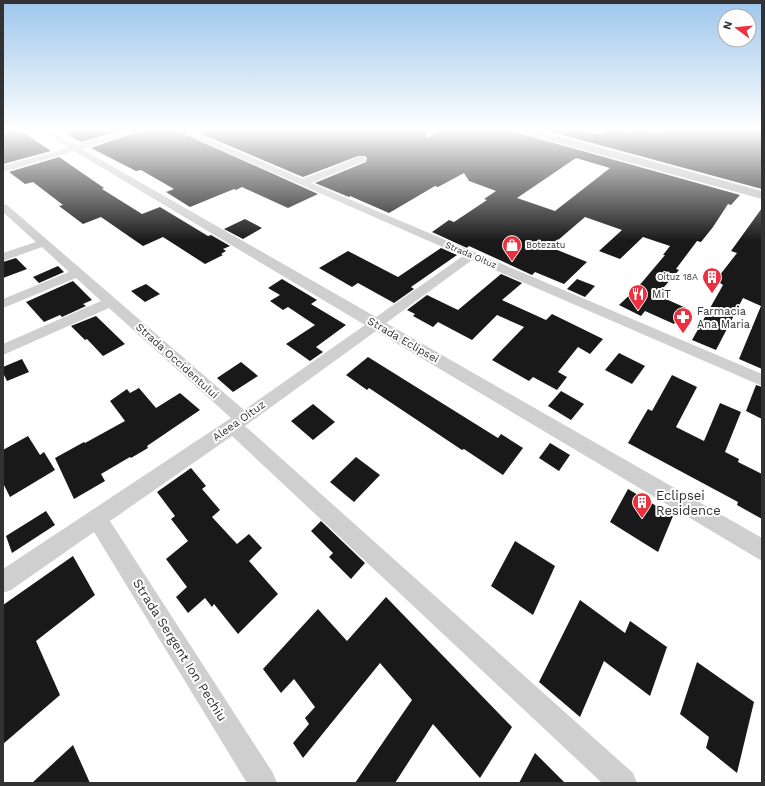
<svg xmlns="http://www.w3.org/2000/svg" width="765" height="786" font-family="'Work Sans',sans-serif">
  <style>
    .building { fill: #191919; fill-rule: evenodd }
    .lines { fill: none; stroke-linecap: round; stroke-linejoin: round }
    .street { fill: #cfcfcf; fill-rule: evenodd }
    .secondary { fill: #bcbcbc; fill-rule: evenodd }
    .labels { text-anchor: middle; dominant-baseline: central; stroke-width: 4; stroke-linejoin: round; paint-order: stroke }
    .far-poi-label { font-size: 9px; fill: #323232; stroke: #fff; text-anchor: start }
    .far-street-label { font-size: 9px; fill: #323232; stroke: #fff }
    .poi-label { font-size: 11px; fill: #323232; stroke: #fff; text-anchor: start }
    .street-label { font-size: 11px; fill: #323232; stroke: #fff }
    .near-poi-label { font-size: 13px; fill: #323232; stroke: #fff; text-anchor: start }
    .near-street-label { font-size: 13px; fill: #323232; stroke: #fff }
  </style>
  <rect width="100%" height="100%" fill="#fff"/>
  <!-- building -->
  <g class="building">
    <polygon points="3,130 20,130 51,151 3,164"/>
    <polygon points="60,130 122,130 81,142"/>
    <polygon points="143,130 175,130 318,194 288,208 242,187 236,190 234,189 190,207 166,192 174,189 141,170 136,171 91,148"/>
    <path d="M192,130H425L426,138L443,130H516L518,133L740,195L731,205L728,204L713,227L701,242L697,241L676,269L679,270L657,295L686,308L674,324L645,311L641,316L619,305L638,287L665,255H663L670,246L643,237L620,259L599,251L622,230L585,217L550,247L587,262L564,284L535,272L532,275L469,246L467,248L432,232L449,220L454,222L487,200L484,199L496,191L469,181L464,173L438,187L435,186L389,213L350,196L349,197L315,183L366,162L367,158L365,156H358L303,177ZM576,158L610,168L555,211L517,198Z"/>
    <polygon points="544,130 578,130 600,135 606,130 620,130 632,133 635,130 648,130 664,134 664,130 762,130 762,189"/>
    <polygon points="59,157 104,188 102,189 142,214 160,207 208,236 211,235 230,246 223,249 226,251 221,254 223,255 205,264 163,237 143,246 101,217 83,224 59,206 63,205 33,182 25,184 9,172"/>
    <polygon points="762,208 762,369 739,359 761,306 743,298 716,350 692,340 723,285 716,280 737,253 731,251"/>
    <polygon points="245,219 262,228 243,239 224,229"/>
    <polygon points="441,248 457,255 411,287 414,289 394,303 358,283 352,287 319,268 348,251 398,277"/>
    <polygon points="16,258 27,269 3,278 3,262"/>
    <polygon points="58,266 64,272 39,283 33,277"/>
    <polygon points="501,274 522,283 502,300 546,320 552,314 603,339 590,354 578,347 558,372 567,377 557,390 533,377 529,381 492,360 524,327 497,315 472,340 438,322 433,327 413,316 415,314 407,310 427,295 458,310"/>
    <polygon points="282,279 317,300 311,304 346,325 316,347 323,352 310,361 286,344 315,325 288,307 283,310 270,301 280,295 268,288"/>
    <polygon points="577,279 595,286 585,297 567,289"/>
    <polygon points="73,281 92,300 83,304 86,306 62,317 60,315 44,322 26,302"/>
    <polygon points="146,284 160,294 145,302 131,291"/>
    <polygon points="96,316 125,344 103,356 87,339 85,340 71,326"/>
    <polygon points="619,353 645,366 632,384 605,370"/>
    <polygon points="368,357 498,438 501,434 523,448 503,475 464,449 462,450 369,388 367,390 346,375"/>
    <polygon points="22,359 29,372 7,381 3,373 3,367"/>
    <polygon points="241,362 258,376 233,392 217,378"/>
    <polygon points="672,375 697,387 676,427 704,441 720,403 741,412 725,452 739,459 738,462 762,474 762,519 737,505 738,502 628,443 648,409 652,411"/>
    <polygon points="756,385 762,387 762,419 746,411"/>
    <polygon points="139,388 156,408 180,393 200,410 147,446 148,448 131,458 130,457 101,474 105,481 74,499 55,458 84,442 85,443 125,421 110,401 127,389 130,393"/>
    <polygon points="561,391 584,404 571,420 548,406"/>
    <polygon points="313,404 335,422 313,440 291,421"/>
    <polygon points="28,436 40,455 44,452 55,470 10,497 3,483 3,450"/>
    <polygon points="550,443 570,455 559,471 539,458"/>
    <polygon points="356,457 380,475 354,502 330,482"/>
    <polygon points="191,468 206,486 202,489 220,510 212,517 237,544 249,534 262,548 249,561 278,594 238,634 214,604 212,607 205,598 188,613 176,597 187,587 166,559 188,541 171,519 175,516 157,492"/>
    <polygon points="628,489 673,516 658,552 610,522"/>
    <polygon points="46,511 55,525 12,553 6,536"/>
    <polygon points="321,521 365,563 351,579 329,557 333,553 311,531"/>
    <polygon points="515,541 555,566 533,615 491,586"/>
    <polygon points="73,556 95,595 36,641 60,695 3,744 3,605"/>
    <polygon points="386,597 512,727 480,778 433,724 395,783 355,783 412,700 380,663 303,758 293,743 309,724 305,718 315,707 294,679 281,693 263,669 318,609 347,641"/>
    <polygon points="580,600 625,633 630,621 667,647 650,696 604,661 580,717 539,682"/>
    <polygon points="697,662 754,702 737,773 706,748 709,737 680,714"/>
    <polygon points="73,745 90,783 32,783"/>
    <polygon points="535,753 565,783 519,783"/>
  </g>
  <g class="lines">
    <!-- street -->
    <polygon class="street" points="41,130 50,130 76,145 129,130 142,130 82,149 376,317 463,256 176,130 187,130 303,179 359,157 365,157 366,159 365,161 311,183 762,374 762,386 472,260 386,323 762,538 762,561 376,331 245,426 633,773 637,783 602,783 232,436 110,521 273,773 277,783 247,783 94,532 11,590 3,593 3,569 231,418 109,308 3,355 3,344 101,301 76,278 3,308 3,299 69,272 42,247 3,261 3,253 36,242 3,212 3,204 7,205 244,410 365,325 74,151 3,172 3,166 68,148"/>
    <!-- secondary -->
    <polygon class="secondary" points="517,130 536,130 762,191 762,199 518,132"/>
  </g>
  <!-- sky -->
  <linearGradient id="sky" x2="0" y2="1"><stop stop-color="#9dc6eb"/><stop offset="0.54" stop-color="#fff"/><stop offset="1" stop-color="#fff" stop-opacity="0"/></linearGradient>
  <rect width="765" height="241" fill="url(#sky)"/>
  <!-- icons -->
  <defs>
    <g id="shop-pin" transform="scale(1)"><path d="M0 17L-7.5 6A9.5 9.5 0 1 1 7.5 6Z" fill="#ed3040" stroke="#fff"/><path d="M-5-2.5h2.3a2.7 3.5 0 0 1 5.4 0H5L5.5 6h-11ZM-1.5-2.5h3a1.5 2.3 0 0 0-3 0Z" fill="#fff"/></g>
    <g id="building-pin" transform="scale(1)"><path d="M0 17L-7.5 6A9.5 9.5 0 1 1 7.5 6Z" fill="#ed3040" stroke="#fff"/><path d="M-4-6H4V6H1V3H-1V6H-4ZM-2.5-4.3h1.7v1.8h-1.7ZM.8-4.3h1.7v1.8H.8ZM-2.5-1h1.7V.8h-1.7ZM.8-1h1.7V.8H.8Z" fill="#fff"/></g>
    <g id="restaurant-pin" transform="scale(1)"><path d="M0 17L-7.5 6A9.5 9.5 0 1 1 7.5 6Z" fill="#ed3040" stroke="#fff"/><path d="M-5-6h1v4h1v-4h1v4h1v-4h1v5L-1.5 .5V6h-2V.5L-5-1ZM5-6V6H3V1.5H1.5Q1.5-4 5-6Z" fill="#fff"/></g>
    <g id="pharmacy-pin" transform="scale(1)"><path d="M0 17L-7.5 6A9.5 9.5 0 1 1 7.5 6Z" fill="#ed3040" stroke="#fff"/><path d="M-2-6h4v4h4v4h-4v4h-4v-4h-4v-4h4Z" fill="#fff"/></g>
  </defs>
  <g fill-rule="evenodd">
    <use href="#shop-pin" x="512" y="245"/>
    <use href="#building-pin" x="712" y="277"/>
    <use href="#restaurant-pin" x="638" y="294"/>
    <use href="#pharmacy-pin" x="683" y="317"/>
    <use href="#building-pin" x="642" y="502"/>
  </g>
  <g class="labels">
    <!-- far-poi labels -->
    <g class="far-poi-label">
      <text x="526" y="245">Botezatu</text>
      <text x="698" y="277" text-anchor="end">Oituz 18A</text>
    </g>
    <!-- far-street labels -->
    <g class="far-street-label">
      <text transform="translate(471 255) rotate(23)">Strada Oituz</text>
    </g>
    <!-- poi labels -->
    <g class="poi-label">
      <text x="652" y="294">MiT</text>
      <text x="697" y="311">Farmacia<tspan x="697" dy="13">Ana Maria</tspan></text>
    </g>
    <!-- street labels -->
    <g class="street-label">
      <text transform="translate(403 340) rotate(30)">Strada Eclipsei</text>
      <text transform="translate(177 361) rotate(42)">Strada Occidentului</text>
      <text transform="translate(239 421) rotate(-35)">Aleea Oituz</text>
    </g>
    <!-- near-poi labels -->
    <g class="near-poi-label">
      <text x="656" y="495">Eclipsei<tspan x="656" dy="15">Residence</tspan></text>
    </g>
    <!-- near-street labels -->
    <g class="near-street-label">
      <text transform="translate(180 650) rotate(58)">Strada Sergent Ion Pechiu</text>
    </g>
  </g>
  <!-- border -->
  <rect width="765" height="786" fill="none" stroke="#323232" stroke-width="8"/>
  <!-- north arrow -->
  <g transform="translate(737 28) rotate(286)"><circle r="19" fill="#ffffff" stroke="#adadad"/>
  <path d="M0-3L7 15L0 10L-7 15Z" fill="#ed3040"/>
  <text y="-6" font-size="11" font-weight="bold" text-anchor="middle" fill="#323232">N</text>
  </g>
</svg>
